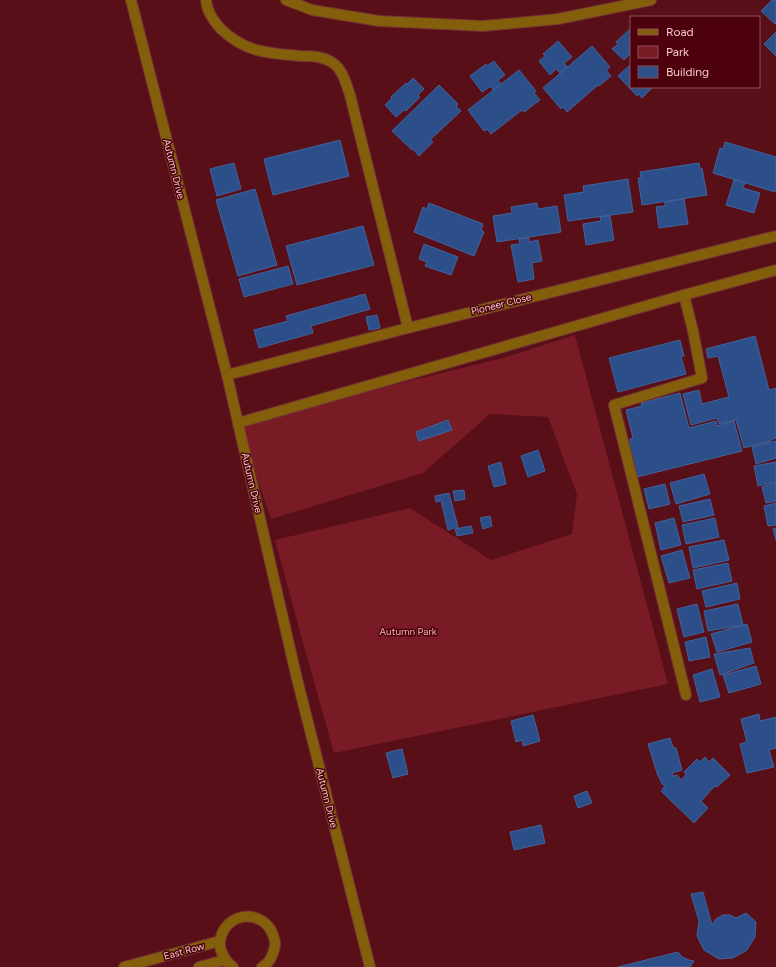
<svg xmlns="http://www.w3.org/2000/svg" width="776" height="967" font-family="Figtree,sans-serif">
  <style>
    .green { fill: #781b24 }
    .building { fill: #2d4f89; stroke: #40639f }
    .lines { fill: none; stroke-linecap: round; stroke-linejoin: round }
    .minor-casing { stroke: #743036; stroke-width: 12 }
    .minor { stroke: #835e0b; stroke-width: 10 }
    .labels { text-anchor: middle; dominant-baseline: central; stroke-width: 3; stroke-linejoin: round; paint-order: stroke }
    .street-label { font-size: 10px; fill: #f5c8c6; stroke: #4c010d }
    .park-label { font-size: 10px; fill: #f4b2b0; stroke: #4c010d }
  </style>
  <rect width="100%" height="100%" fill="#580f17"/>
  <!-- green -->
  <polygon class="green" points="575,335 668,684 334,753 300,632 275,540 410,508 491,560 572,534 577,494 548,417 490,414 423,473 271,519 238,423 503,358"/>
  <!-- building -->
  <g class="building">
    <polygon points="772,0 776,0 776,23 775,24 761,11"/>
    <polygon points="631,28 631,57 629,55 624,60 612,49 618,44 616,42"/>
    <polygon points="776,32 776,56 764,44"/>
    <polygon points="558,41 572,57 564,63 567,67 560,73 556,69 550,75 539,61 545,56 543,54"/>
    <polygon points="592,46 610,67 606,70 611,76 599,86 598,85 567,112 563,107 561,109 543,88"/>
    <polygon points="494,61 505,75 498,80 501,84 493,90 491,86 482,92 470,76 486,64 487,66"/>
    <polygon points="631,64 631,87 653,87 642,98 639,94 637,96 618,76"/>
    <polygon points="519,70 536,91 534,93 540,100 524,112 522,110 491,134 487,129 484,131 468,110"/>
    <polygon points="413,78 424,89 418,95 420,97 406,111 404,110 396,117 385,105 392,98 391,97 406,83 407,84"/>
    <polygon points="439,85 458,104 456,106 461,111 430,140 433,142 419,156 413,149 412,150 392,131"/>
    <polygon points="340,140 349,176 273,195 264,159"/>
    <polygon points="725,142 776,157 776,188 775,192 713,173 720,148 723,149"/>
    <polygon points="234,163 241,189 217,196 210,169"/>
    <polygon points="699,163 700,169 702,168 707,195 642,205 638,178 641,178 640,172"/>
    <polygon points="628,179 633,212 568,221 564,195 584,192 583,186"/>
    <polygon points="734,180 745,183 743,188 760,193 754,213 726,205"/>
    <polygon points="255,189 277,265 238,276 216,200"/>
    <polygon points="684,199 688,224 659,228 656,207 665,206 665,202"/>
    <polygon points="429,203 483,224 481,230 484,232 474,256 414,232 423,207 427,209"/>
    <polygon points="537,203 538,209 557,206 561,232 497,242 493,216 512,213 511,207"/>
    <polygon points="610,216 614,240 586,245 583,224 601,221 600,217"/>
    <polygon points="363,226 374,265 297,285 286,246"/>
    <polygon points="529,238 529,242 538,240 542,261 532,263 534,279 518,282 511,245 520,244 519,239"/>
    <polygon points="424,244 458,257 451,275 425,266 427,262 419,259"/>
    <polygon points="288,266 293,284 244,297 239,279"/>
    <polygon points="365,294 370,309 311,326 313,333 259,348 254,330 288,321 286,316"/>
    <polygon points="377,315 380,328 369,330 366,317"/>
    <polygon points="755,336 769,390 776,388 776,417 775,417 776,421 776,438 771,440 771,441 744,448 736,420 719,424 717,418 691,425 683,394 699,390 702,404 729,397 718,356 708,358 706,349"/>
    <polygon points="680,340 684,356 681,357 686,374 618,392 609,358"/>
    <polygon points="680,393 689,428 716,421 717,426 734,421 742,451 637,477 628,442 630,442 630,439 633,438 626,410 642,406 641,403"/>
    <polygon points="448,420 452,430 419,441 416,432"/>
    <polygon points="776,441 776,458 756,464 752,447"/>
    <polygon points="538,450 545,471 528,477 521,456"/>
    <polygon points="501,462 506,484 494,487 488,466"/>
    <polygon points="776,462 776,482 758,486 754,466"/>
    <polygon points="704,474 710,494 676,504 670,483"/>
    <polygon points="776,483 776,501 766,503 762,487"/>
    <polygon points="665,484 670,504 649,509 644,489"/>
    <polygon points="464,490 465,499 455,501 453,491"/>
    <polygon points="449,493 458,527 448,530 441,501 436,502 435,496"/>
    <polygon points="710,499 714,515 683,522 679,506"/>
    <polygon points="776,503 776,525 768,526 764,506"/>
    <polygon points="490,516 492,526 483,529 480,518"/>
    <polygon points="674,518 681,545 661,550 655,523"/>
    <polygon points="715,518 719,537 686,544 682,525"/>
    <polygon points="471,526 473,533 457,536 455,529"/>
    <polygon points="776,528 776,540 773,529"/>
    <polygon points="724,540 729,560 693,568 689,547"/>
    <polygon points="682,550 690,578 669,583 661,556"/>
    <polygon points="728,563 732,581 697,589 693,570"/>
    <polygon points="737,583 740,599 706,607 702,591"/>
    <polygon points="697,604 704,632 684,637 677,609"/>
    <polygon points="738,604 743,625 708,631 704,611"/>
    <polygon points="747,624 752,642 717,652 711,634"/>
    <polygon points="706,637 710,657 689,661 685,642"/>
    <polygon points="750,648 754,663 720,675 714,654"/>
    <polygon points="756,666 761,684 729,693 723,675"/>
    <polygon points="712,669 720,697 700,702 693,675"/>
    <polygon points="759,714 760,721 776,717 776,748 769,750 774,767 747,773 740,744 747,742 741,719"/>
    <polygon points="533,715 540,741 523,746 522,740 516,742 511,721"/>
    <polygon points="670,738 673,747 676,748 682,770 672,773 673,776 677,775 681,780 686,775 684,772 697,759 700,762 705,757 709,762 713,758 730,775 717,787 715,786 701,801 708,808 694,823 661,791 665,786 662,784 659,777 658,776 648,744"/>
    <polygon points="402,749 408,774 393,778 386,753"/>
    <polygon points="587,791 592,803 578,808 574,796"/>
    <polygon points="541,825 545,843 514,850 510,832"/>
    <polygon points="703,892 712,925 716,919 723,915 730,915 736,918 746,913 756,922 755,937 747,950 733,958 719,959 704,950 697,936 699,921 691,894"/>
    <polygon points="678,952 682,957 689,960 694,961 690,967 618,967"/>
  </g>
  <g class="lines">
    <!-- minor casing -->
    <g class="minor-casing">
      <g id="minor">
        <polyline points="131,0 227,375 297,679 370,967"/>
        <path d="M206,0C207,12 213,20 221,29C246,53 268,53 301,56C312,56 323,56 333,63C343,70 346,84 350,95L408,328"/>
        <polyline points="286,0 312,10 379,21 483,26 558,19 651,0"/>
        <polyline points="684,295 693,331 702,378 614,405 686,695"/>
        <polyline points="227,375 408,328 776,236"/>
        <polyline points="238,423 684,295 776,270"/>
        <polyline points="124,967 220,941"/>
        <polyline points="199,967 225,960"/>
        <path d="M233,967C225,961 219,951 220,941C225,910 266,908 274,938C276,943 275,948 273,953C271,959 268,964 262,967"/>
      </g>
    </g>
    <!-- minor -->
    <use href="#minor" class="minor"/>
  </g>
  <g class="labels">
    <!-- street labels -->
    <g class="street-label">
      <text transform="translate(174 169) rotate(76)">Autumn Drive</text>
      <text transform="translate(501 304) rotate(-14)">Pioneer Close</text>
      <text transform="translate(252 483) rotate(77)">Autumn Drive</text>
      <text transform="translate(327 798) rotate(76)">Autumn Drive</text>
      <text transform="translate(184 951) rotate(-15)">East Row</text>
    </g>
    <!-- park labels -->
    <g class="park-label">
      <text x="408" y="631">Autumn Park</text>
    </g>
  </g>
  <!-- legend -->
  <rect x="630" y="16" width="130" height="72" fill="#4c010d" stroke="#905157"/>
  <rect x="638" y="29" width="20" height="6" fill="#835e0b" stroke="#905157"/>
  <text x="666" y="36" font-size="12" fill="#f5c8c6">Road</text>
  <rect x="638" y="46" width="20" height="12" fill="#781b24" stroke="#905157"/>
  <text x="666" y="56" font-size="12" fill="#f5c8c6">Park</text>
  <rect x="638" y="66" width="20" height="12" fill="#2d4f89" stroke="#905157"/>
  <text x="666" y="76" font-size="12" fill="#f5c8c6">Building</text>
</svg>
